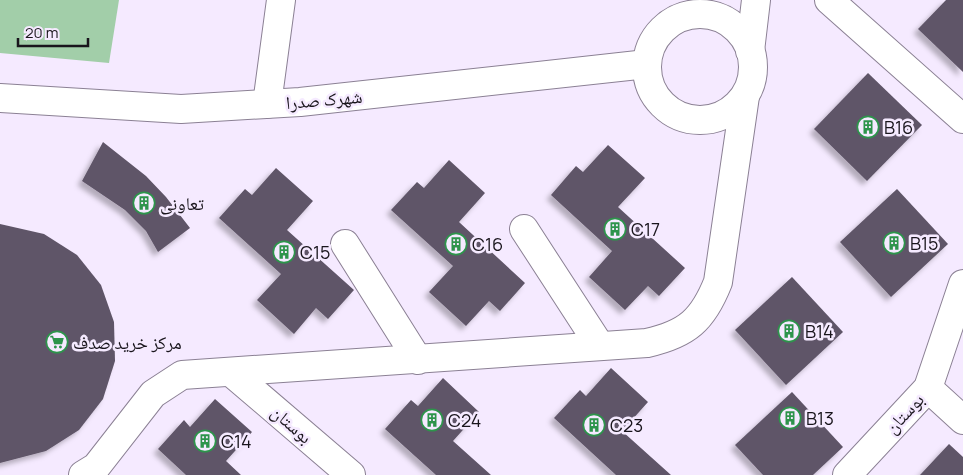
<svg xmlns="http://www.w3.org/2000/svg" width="963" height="475" font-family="Manrope,'Noto Naskh Arabic',sans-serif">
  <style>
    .green { fill: #a2cea9 }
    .building { fill: #5f5567; filter: url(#shadow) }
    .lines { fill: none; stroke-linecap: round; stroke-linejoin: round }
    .minor-casing { stroke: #8b8094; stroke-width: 30 }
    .minor { stroke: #fff; stroke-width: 28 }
    .labels { text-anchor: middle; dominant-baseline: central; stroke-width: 5; stroke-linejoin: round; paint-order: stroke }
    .street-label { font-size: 18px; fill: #19151c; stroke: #f5eaff }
    .poi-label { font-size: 18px; fill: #19151c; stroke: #f5eaff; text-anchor: start }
  </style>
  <defs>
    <filter id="shadow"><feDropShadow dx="-4.5" dy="4.5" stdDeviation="2.5" flood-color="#0004"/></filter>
  </defs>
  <rect width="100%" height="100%" fill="#f5eaff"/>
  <!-- green -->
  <polygon class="green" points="0,0 119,0 109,63 0,53"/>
  <!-- building -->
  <g class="building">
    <polygon points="946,0 963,0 963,72 918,29"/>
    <polygon points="868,73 922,125 867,181 814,129"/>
    <polygon points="103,142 146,176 166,197 190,228 158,252 146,231 125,210 82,181"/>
    <polygon points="608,145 645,178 618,207 685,268 659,296 648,286 625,310 589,277 612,251 551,195 576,166 583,172"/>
    <polygon points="449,160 485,193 459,222 525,283 500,311 489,301 466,326 429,292 453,266 391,210 417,182 424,188"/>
    <polygon points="276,168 313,201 287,230 354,290 328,319 316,308 294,334 257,300 281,274 219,218 245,189 252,195"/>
    <polygon points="897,189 948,244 891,297 840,242"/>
    <polygon points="0,224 44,234 77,255 101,285 114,322 115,361 103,399 79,430 46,451 0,463"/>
    <polygon points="792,277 843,332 786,385 735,330"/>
    <polygon points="611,368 648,402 622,431 671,475 616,475 554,418 580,390 586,396"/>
    <polygon points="443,378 479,412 453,441 491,475 436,475 385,429 411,400 418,406"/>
    <polygon points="792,392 843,447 813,475 763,475 735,445"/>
    <polygon points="215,399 252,432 226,461 241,475 186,475 158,449 184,420 190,427"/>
    <polygon points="949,444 963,457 963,475 920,475"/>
  </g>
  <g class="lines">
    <!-- minor casing -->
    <g class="minor-casing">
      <g id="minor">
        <polyline points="829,0 963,119"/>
        <circle cx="700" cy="67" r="53"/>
        <polyline points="750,51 756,0"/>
        <polyline points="0,98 181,109 300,102 647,64"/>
        <polyline points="267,104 281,0"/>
        <polyline points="524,229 600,346"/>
        <polyline points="345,244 418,360"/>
        <polyline points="232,373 351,475"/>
        <polyline points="928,388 963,420"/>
        <path d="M83,475L96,467L153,394L182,375L647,343C687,334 703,320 718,282L745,96"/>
        <polyline points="847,475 928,388 963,284"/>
      </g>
    </g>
    <!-- minor -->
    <use href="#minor" class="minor"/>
  </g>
  <!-- icons -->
  <defs>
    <g id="building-ring" transform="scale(1.125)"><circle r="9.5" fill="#f5eaff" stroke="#2d944b" stroke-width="1.5"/><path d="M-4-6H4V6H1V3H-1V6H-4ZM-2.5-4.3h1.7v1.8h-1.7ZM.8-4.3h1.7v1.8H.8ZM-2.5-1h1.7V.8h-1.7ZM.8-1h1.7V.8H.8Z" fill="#2d944b"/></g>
    <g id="supermarket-ring" transform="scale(1.125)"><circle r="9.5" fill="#f5eaff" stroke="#2d944b" stroke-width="1.5"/><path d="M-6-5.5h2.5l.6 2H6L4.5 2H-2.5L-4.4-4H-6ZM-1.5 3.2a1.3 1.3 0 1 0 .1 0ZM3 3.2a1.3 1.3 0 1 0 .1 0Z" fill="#2d944b"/></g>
  </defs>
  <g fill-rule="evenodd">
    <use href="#building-ring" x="868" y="127"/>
    <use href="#building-ring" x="144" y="203"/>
    <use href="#building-ring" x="615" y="229"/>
    <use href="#building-ring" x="894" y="243"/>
    <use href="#building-ring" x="456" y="244"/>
    <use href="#building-ring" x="284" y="252"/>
    <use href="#building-ring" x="789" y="331"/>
    <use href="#supermarket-ring" x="57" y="342"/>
    <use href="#building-ring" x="790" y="418"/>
    <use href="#building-ring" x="432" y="420"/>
    <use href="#building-ring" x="594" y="425"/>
    <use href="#building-ring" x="205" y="441"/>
  </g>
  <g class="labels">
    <!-- street labels -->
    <g class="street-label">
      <text transform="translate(324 99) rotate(-5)">شهرک صدرا</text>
      <text transform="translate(904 413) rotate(-47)">بوستان</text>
      <text transform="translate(292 424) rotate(41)">بوستان</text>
    </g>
    <!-- poi labels -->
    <g class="poi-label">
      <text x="884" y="127">B16</text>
      <text x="160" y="203">تعاونی</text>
      <text x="631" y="229">C17</text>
      <text x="910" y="243">B15</text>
      <text x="472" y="244">C16</text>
      <text x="300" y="252">C15</text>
      <text x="805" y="331">B14</text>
      <text x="73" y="342">مرکز خرید صدف</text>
      <text x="806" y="418">B13</text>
      <text x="448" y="420">C24</text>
      <text x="610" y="425">C23</text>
      <text x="221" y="441">C14</text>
    </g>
  </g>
  <!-- scale -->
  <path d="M18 38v8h70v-8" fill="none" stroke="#19151c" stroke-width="2.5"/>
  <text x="25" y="38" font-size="15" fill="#19151c" stroke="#f5eaff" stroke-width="4" paint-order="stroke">20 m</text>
</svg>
